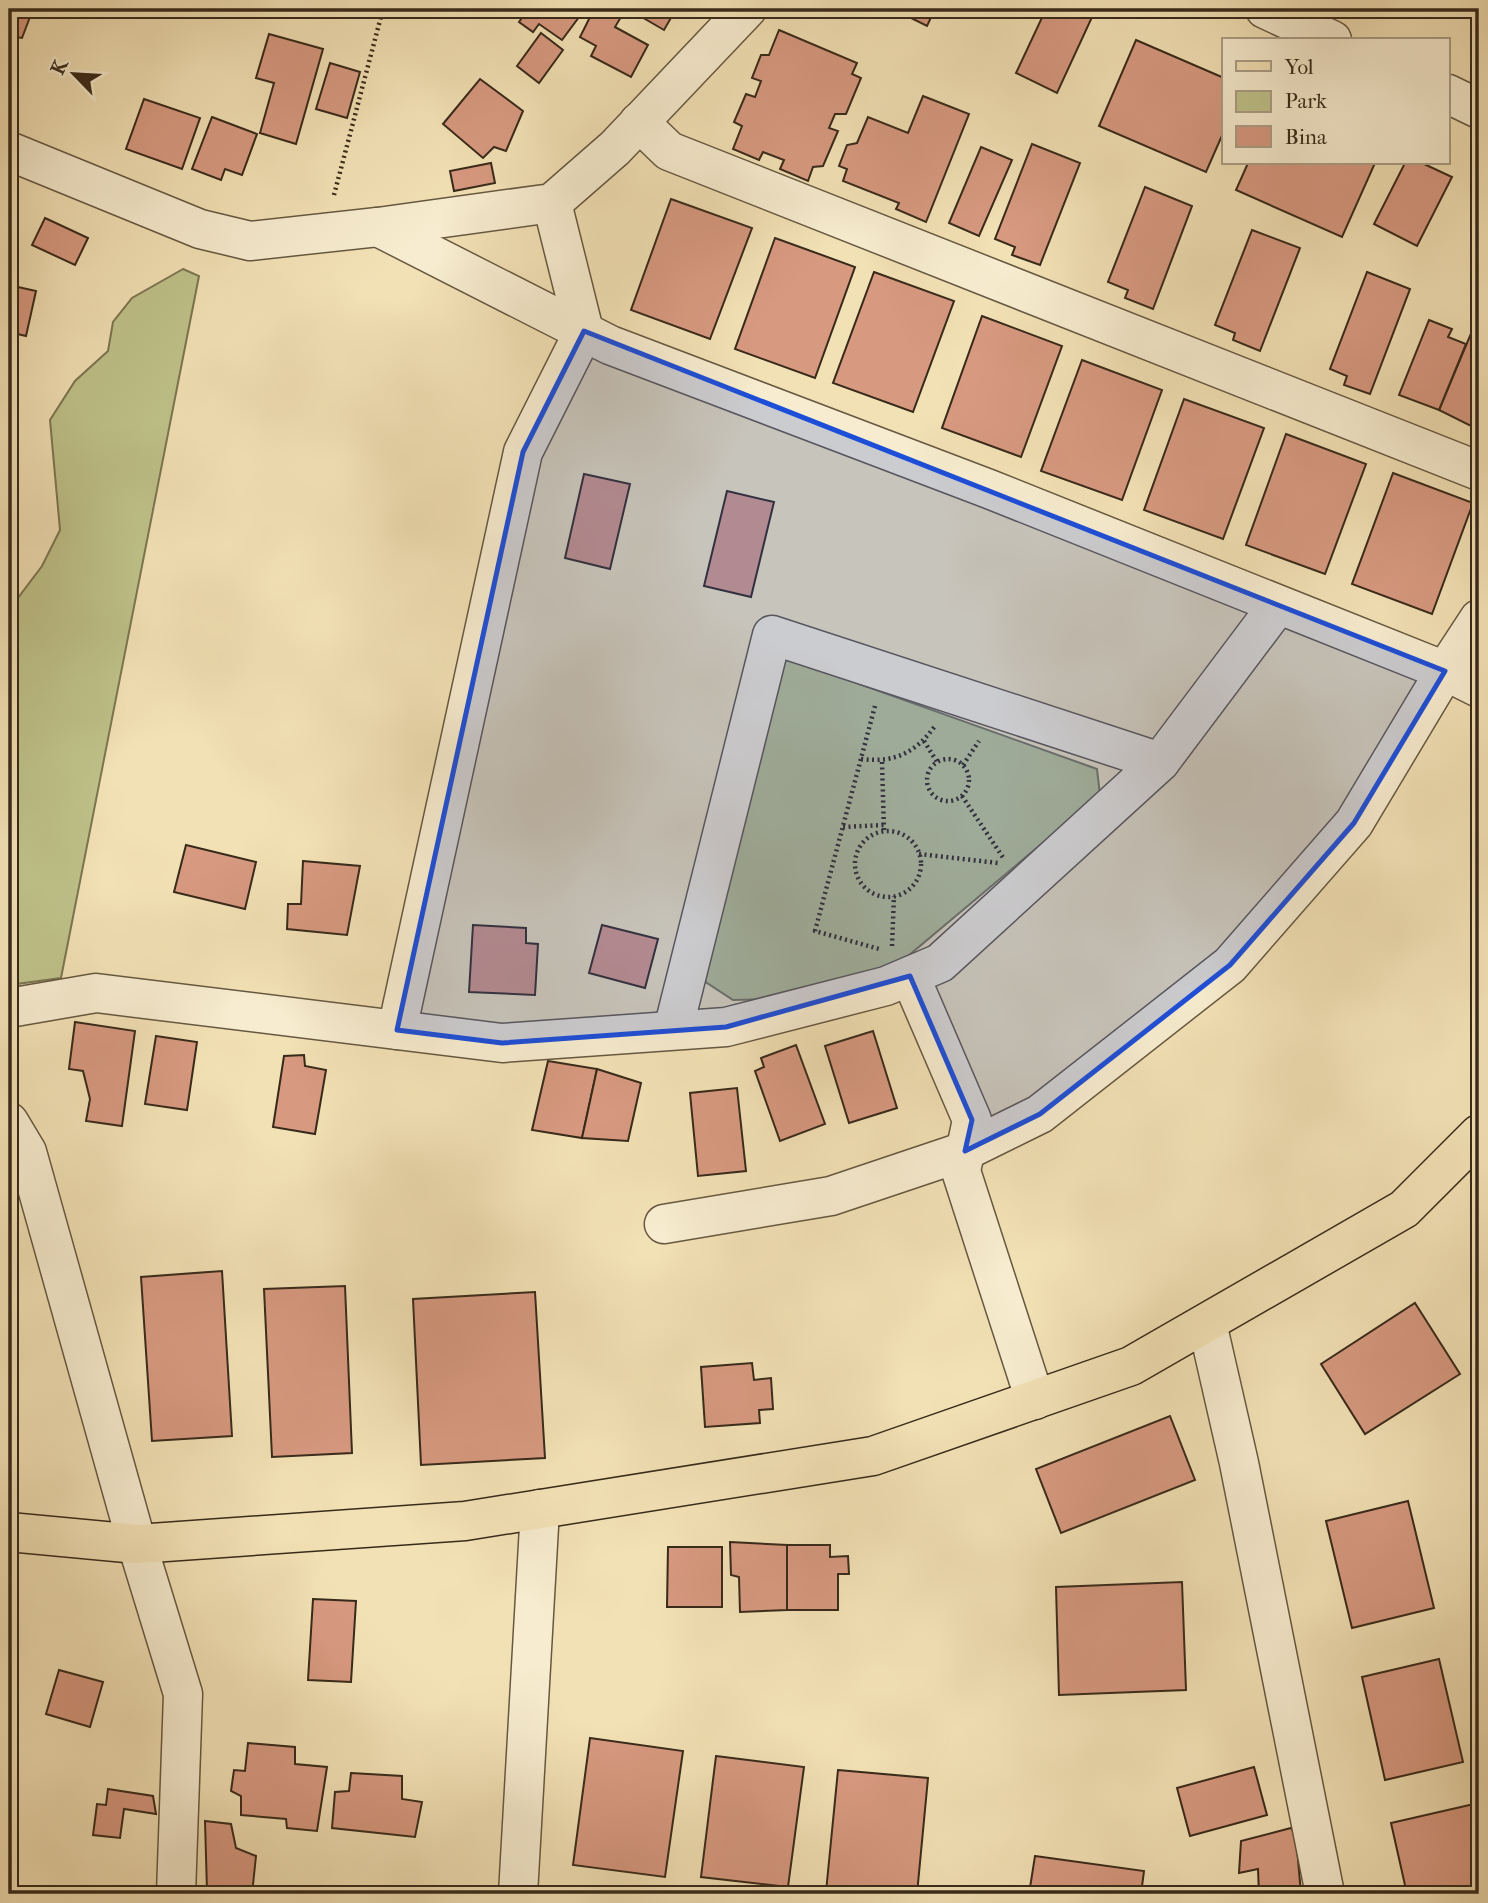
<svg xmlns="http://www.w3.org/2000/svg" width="1488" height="1903" font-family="'IM FELL French Canon',serif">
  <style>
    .green { fill: #bfc28a; stroke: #7c7652; stroke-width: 2 }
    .building { fill: #d79980; stroke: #382a1a; stroke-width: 2 }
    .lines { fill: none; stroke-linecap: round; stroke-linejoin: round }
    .minor-casing { stroke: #665841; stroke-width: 41 }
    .major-casing { stroke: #382a1a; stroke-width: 41 }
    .path { stroke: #382a1a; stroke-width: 4.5; stroke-dasharray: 2 3.5; stroke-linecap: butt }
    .minor { stroke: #f7eccf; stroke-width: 38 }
    .major { stroke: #f2e1b5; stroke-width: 38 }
    .marked { fill: #1d4ed8; fill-opacity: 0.2; stroke: #1d4ed8; stroke-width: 5; stroke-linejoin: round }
  </style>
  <rect width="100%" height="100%" fill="#f2e1b5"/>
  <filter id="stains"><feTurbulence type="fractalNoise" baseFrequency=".00286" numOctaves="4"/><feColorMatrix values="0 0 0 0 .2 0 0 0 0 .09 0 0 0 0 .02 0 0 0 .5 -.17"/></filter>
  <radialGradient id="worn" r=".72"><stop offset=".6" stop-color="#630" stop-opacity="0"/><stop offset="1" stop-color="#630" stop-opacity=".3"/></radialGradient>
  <!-- green -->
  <g class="green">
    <polygon points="183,269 199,276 61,978 9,985 9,660 18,598 42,566 60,530 50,420 75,381 108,351 113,322 132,298"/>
    <polygon points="784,657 1097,769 1100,795 902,961 782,999 733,1000 698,977"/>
  </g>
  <!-- building -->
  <g class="building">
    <polygon points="9,9 33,9 22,38 9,36"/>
    <polygon points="528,9 585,9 562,40 539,24 533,32 519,22"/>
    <polygon points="594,9 606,9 621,17 615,27 648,45 631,77 591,56 596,46 580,37"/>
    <polygon points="628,9 676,9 664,30"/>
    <polygon points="893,9 935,9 927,26"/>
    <polygon points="1046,9 1081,9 1093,15 1057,93 1016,73"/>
    <polygon points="779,30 857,63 852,74 861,78 846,114 835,114 829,128 838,131 823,166 813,167 808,181 780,169 784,160 763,152 759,160 733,149 742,126 734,122 746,94 755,97 761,81 752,78 761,55 769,55"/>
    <polygon points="541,33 563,50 539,83 517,66"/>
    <polygon points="269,34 323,49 296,144 260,133 274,83 256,78"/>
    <polygon points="1136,40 1224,78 1224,131 1206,172 1099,126"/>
    <polygon points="330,63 360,72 347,118 316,109"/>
    <polygon points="480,79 523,111 506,151 494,147 483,158 443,124"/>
    <polygon points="923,96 969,114 926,222 896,209 899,203 843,181 847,169 839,166 847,145 857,143 868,117 908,133"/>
    <polygon points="144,99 200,118 182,169 126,149"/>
    <polygon points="212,117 257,134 242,175 225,169 221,180 192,169"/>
    <polygon points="1032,144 1080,163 1040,265 1012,255 1015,247 995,239"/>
    <polygon points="981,147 1012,160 979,236 949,223"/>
    <polygon points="491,163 495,183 454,191 450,171"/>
    <polygon points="1248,163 1375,163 1342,237 1236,190"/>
    <polygon points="1405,163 1422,163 1452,177 1417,246 1374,224"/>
    <polygon points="1145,187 1192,206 1153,309 1125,298 1128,290 1108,282"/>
    <polygon points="671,199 752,228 710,339 631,310"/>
    <polygon points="45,218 88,238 75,265 32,245"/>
    <polygon points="1252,230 1300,248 1260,351 1233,340 1235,333 1215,325"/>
    <polygon points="775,238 855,267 815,378 735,349"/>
    <polygon points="874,272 954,301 913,412 833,383"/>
    <polygon points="1367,272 1410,289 1370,394 1344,385 1347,376 1330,369"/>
    <polygon points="9,285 36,291 26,336 9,332"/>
    <polygon points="982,316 1062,346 1021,457 942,428"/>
    <polygon points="1477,319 1479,320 1479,430 1439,410"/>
    <polygon points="1429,320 1452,329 1448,337 1466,344 1439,410 1399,395"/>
    <polygon points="1082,360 1162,390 1122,500 1041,471"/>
    <polygon points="1184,399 1264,428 1223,539 1144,510"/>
    <polygon points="1286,434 1366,464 1325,574 1246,545"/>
    <polygon points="1393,473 1473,503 1432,614 1352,584"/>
    <polygon points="584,474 630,484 610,569 565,558"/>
    <polygon points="727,491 774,502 751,597 704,586"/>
    <polygon points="186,845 256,862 245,909 174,892"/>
    <polygon points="303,861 360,866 347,935 287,929 288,904 301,904"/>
    <polygon points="473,925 526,928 526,943 538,944 535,995 469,992"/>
    <polygon points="602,925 658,939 645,988 589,973"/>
    <polygon points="75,1022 135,1031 122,1126 86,1121 90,1099 83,1071 69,1069"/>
    <polygon points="873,1031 897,1108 849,1123 825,1046"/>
    <polygon points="156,1036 197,1042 187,1110 145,1104"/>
    <polygon points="796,1045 825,1124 780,1141 755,1071 764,1067 761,1058"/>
    <polygon points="304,1055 305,1066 326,1070 315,1134 273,1127 284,1056"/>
    <polygon points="548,1061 597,1069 582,1138 532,1130"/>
    <polygon points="597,1069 641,1083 628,1141 582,1138"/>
    <polygon points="737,1088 746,1171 698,1176 690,1093"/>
    <polygon points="222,1271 232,1436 152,1441 141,1277"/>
    <polygon points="345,1286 352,1453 272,1457 264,1289"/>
    <polygon points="535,1292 545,1458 421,1465 413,1299"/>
    <polygon points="1415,1303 1460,1374 1365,1434 1321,1364"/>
    <polygon points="752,1363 754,1380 771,1378 773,1409 759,1410 760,1423 705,1427 701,1367"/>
    <polygon points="1170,1416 1195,1480 1061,1533 1036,1469"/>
    <polygon points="1408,1501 1434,1608 1352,1628 1326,1521"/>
    <polygon points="730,1542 787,1545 787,1610 740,1612 739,1577 731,1575"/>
    <polygon points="787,1545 830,1545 830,1557 848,1556 849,1574 838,1574 838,1610 787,1610"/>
    <polygon points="668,1547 722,1547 722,1607 667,1607"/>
    <polygon points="1182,1582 1186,1690 1059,1695 1056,1587"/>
    <polygon points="313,1599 356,1601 351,1682 308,1680"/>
    <polygon points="1439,1659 1463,1762 1385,1780 1362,1677"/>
    <polygon points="59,1670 103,1682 90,1727 46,1714"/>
    <polygon points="9,1695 16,1697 9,1729"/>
    <polygon points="590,1738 683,1751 665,1877 573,1865"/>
    <polygon points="248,1743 295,1747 295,1764 327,1767 317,1831 287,1828 286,1819 241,1815 241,1796 231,1791 234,1770 245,1771"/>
    <polygon points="716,1756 804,1767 788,1887 701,1877"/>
    <polygon points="1254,1767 1267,1815 1190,1836 1177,1788"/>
    <polygon points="838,1770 928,1778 917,1894 826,1892"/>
    <polygon points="351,1773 402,1776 402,1799 422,1802 415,1837 332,1828 335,1792 349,1791"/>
    <polygon points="108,1789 153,1796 156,1814 124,1809 120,1838 93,1835 97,1804 106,1805"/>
    <polygon points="1474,1804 1479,1827 1479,1894 1407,1894 1391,1823"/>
    <polygon points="205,1821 231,1824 236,1848 256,1856 252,1894 207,1891"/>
    <polygon points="1291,1828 1296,1836 1301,1894 1259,1894 1258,1869 1239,1873 1241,1841"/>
    <polygon points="1035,1856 1144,1871 1141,1894 1029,1894"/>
  </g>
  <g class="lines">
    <!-- minor casing -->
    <g class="minor-casing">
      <g id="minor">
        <polyline points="1265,9 1332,40"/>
        <polyline points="1448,94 1479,109"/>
        <polyline points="639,122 669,151 1479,471"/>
        <polyline points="9,151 200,229 250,241 378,227 552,203 615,148 747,9"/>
        <polyline points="378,227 610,345 989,489 1445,671 1479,688"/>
        <polyline points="910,976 972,1120 961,1171 1035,1400"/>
        <polyline points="9,1008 96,993 502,1043 726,1027 886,986 940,963 1160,762 1278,605"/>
        <polyline points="397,1030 523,452 584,331 552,203"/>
        <polyline points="673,1030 772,635 1160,762"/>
        <polyline points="9,1122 27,1152 137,1544 183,1694 176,1894"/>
        <polyline points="664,1224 831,1196 965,1151 1040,1114 1230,965 1354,823 1445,671 1479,619"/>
        <polyline points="1207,1323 1239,1463 1325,1894"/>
        <polyline points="518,1894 540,1509"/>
      </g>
    </g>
    <!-- major casing -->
    <g class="major-casing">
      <polyline id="major" points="9,1532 137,1544 465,1521 873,1456 1131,1366 1404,1209 1479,1134"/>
    </g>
    <!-- path -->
    <g class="path">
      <polyline points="334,195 383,9"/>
      <polyline points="875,706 815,931 879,949"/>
      <polyline points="924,741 937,762"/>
      <path d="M861,759C895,763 915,753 935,726"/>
      <circle cx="948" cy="780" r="21"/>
      <polyline points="882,762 884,831"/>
      <polyline points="963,765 979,741"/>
      <polyline points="962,796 1004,859"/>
      <polyline points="843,827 884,825"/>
      <circle cx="888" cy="864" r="33"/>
      <polyline points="919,854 998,863"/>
      <polyline points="892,946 894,896"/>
    </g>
    <!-- minor -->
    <use href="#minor" class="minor"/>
    <!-- major -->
    <use href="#major" class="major"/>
  </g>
  <!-- marked area -->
  <path class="marked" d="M584,331L1445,671L1354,823L1230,965L1040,1114L965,1151L972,1120L910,976L726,1027L502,1043L397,1030L523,452Z"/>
  <!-- margin -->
  <rect width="1488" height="1903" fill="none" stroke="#f2e1b5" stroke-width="35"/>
  <rect x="10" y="10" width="1467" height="1882" fill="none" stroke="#382a1a" stroke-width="3.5"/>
  <rect x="18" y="18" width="1453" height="1868" fill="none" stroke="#382a1a" stroke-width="2"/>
  <!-- legend -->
  <rect x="1222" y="38" width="228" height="126" fill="#f7eccf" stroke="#ab9e87" stroke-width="2"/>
  <rect x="1236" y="61" width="35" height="10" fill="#f2e1b5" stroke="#ab9e87" stroke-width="2"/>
  <text x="1285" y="74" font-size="21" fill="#382a1a">Yol</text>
  <rect x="1236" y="91" width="35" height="21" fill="#bfc28a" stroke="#ab9e87" stroke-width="2"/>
  <text x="1285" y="108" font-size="21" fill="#382a1a">Park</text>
  <rect x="1236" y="126" width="35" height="21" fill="#d79980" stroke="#ab9e87" stroke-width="2"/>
  <text x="1285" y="144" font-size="21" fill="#382a1a">Bina</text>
  <!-- north arrow -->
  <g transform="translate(74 74) rotate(295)" stroke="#f7eccf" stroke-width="5" paint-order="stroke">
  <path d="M0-5L12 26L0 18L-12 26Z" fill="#382a1a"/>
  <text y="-10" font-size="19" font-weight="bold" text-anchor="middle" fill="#382a1a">K</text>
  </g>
  <rect width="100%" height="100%" filter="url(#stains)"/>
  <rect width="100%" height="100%" fill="url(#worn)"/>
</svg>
